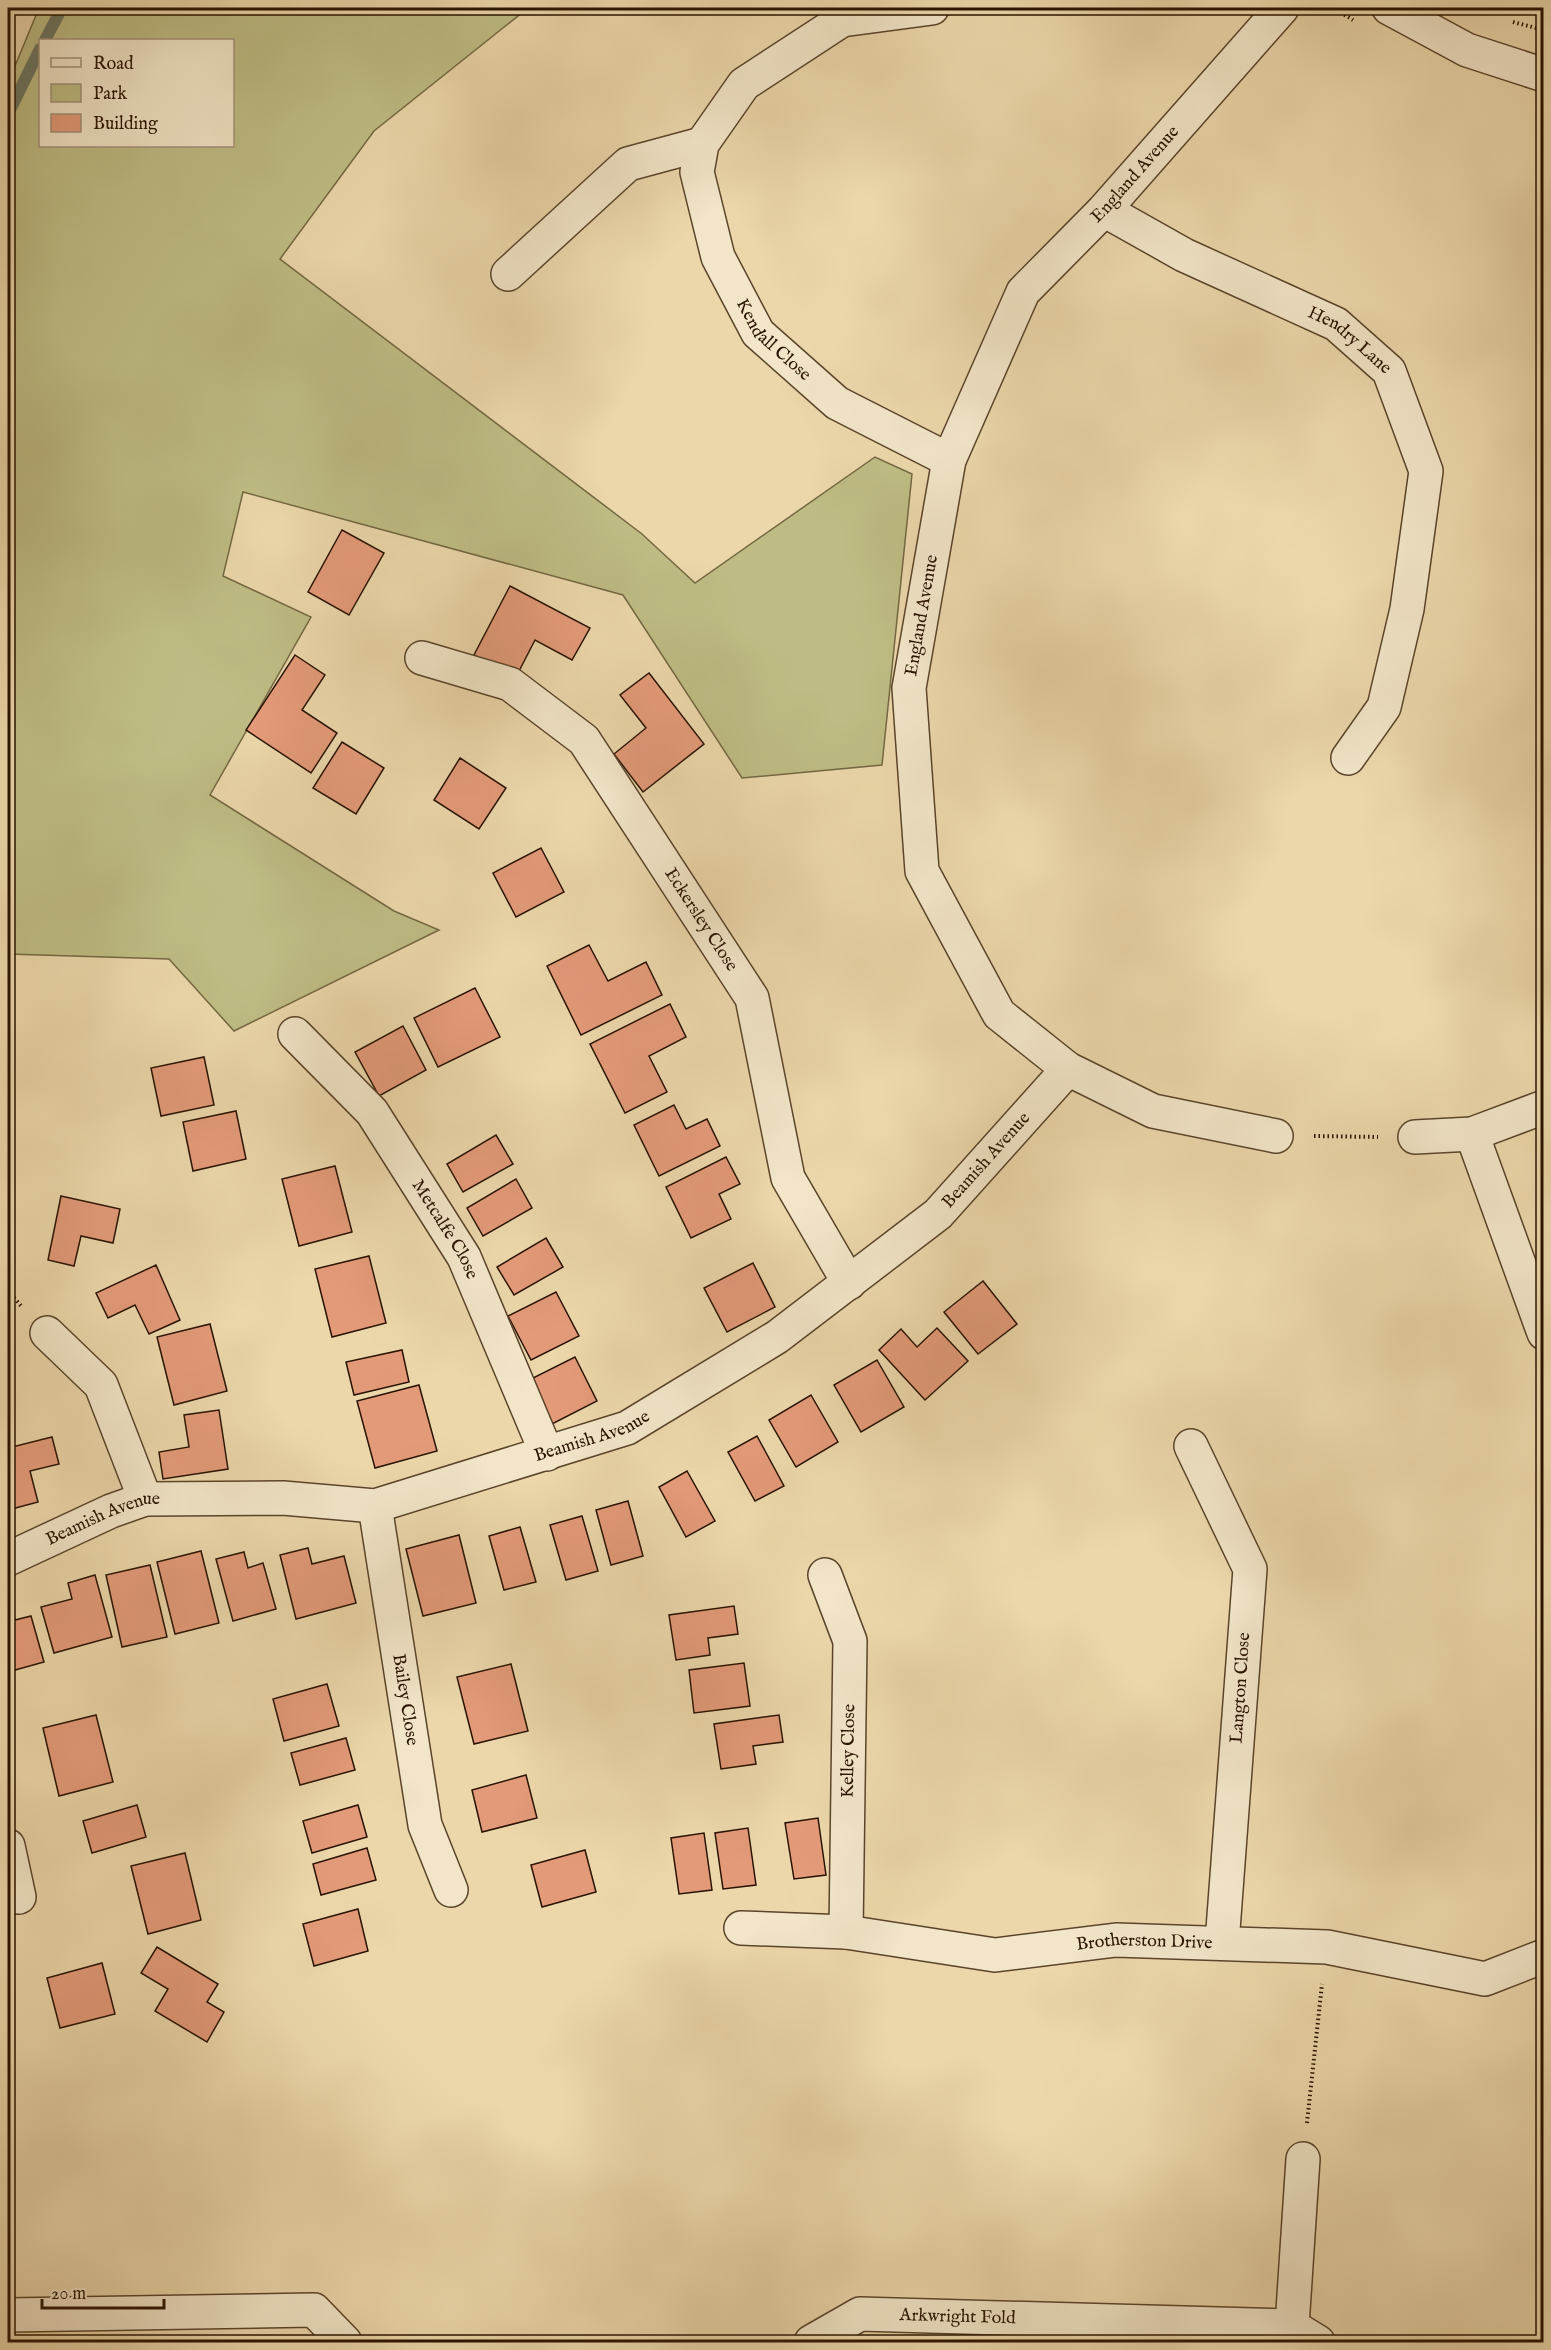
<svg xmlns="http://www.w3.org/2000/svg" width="1551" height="2350" font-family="'IM FELL English',serif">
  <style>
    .green { fill: #bebc84; stroke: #746842; stroke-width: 1.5; fill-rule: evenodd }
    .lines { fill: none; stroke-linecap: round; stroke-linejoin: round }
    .stream { stroke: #6c7765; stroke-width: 12 }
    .building { fill: #e39a79; stroke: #291300; stroke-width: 1.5 }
    .minor-casing { stroke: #5a442a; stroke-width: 36 }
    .path { stroke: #291300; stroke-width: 4; stroke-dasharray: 1.5 3; stroke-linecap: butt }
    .minor { stroke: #f2e5c8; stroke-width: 33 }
    .labels { text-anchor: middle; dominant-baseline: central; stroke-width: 5; stroke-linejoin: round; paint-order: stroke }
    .street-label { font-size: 18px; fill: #291300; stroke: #f2e5c8 }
  </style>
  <rect width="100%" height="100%" fill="#ebd7aa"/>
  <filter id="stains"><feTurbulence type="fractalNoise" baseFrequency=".00333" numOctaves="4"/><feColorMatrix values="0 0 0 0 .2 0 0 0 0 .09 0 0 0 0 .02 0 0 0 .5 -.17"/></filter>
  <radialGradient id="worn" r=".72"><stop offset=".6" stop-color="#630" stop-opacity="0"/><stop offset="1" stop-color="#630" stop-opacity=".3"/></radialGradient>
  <!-- green -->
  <path class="green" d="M39,8H528L374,131L280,259L642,534L695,583L875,457L912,474L882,765L742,778L623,595L243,492L223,576L311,617L210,795L394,911L439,930L234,1031L169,959L8,954V83ZM40,40H232V146H40Z"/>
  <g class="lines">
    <!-- stream -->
    <g class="stream">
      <polyline points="45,40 62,8"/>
      <polyline points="8,114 40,49"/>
    </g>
  </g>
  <!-- building -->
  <g class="building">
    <polygon points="342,530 384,553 349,615 308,592"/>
    <polygon points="510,586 590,628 572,660 535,640 516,677 474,655"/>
    <polygon points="295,655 325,675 302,710 337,733 311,773 246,730"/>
    <polygon points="649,673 704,744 643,792 614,754 646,728 620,695"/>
    <polygon points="342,742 384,768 356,814 313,788"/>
    <polygon points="460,758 506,788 479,829 434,800"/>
    <polygon points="541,848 564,892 516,917 493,873"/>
    <polygon points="589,945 608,981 646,962 662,995 581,1035 547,966"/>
    <polygon points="475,988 500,1037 438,1067 414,1018"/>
    <polygon points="670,1004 686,1037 649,1056 667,1092 625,1113 590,1044"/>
    <polygon points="403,1026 426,1070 379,1096 355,1052"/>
    <polygon points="204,1057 214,1105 161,1116 151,1068"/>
    <polygon points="674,1105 686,1129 707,1119 720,1146 659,1176 634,1125"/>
    <polygon points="236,1111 246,1159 193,1171 183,1122"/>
    <polygon points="496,1135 513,1164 463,1192 447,1164"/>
    <polygon points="726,1157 740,1184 719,1194 731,1219 691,1238 666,1187"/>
    <polygon points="335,1166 352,1232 299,1246 282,1179"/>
    <polygon points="516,1179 532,1208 483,1236 467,1208"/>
    <polygon points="61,1196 120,1209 113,1243 81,1236 74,1266 48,1260"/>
    <polygon points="546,1238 563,1267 514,1295 497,1267"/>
    <polygon points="369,1256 386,1323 332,1337 315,1269"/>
    <polygon points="753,1263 775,1307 727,1332 704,1288"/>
    <polygon points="156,1265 180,1320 149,1334 135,1305 108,1318 96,1293"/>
    <polygon points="983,1281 1017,1324 978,1354 944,1312"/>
    <polygon points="556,1292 579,1336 531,1360 508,1316"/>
    <polygon points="210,1324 227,1391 174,1405 157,1337"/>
    <polygon points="937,1328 968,1361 925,1400 879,1350 901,1329 917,1347"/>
    <polygon points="402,1350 409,1382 354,1395 346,1362"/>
    <polygon points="575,1357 597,1401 550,1425 527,1381"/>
    <polygon points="877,1360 904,1407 861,1432 834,1385"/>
    <polygon points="419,1385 437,1451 375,1468 357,1401"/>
    <polygon points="811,1395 838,1442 796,1467 769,1420"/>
    <polygon points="219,1410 228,1469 163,1479 159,1452 189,1447 184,1415"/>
    <polygon points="757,1436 784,1486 755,1501 728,1452"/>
    <polygon points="52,1437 59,1464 30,1471 38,1502 8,1510 8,1448"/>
    <polygon points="687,1471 715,1521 686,1537 659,1487"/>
    <polygon points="628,1501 643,1556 611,1565 596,1510"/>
    <polygon points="582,1516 598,1571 566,1580 550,1525"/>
    <polygon points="520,1527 536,1582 504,1590 489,1536"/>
    <polygon points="459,1535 476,1603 423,1616 406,1549"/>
    <polygon points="308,1548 312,1564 344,1556 356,1603 296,1619 280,1555"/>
    <polygon points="201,1551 219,1623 175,1634 157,1562"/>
    <polygon points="244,1552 248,1568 263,1563 276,1609 233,1621 216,1559"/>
    <polygon points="150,1565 167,1637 122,1647 106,1575"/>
    <polygon points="95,1575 112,1637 54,1653 41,1607 72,1599 68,1583"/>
    <polygon points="11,1604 15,1620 31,1616 44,1662 8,1672 8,1605"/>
    <polygon points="734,1606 738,1634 708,1638 710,1655 676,1660 669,1615"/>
    <polygon points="744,1663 750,1706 694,1713 689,1670"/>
    <polygon points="511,1664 528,1731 474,1744 457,1677"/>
    <polygon points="327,1684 339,1726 284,1741 273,1699"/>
    <polygon points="96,1715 113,1782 59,1796 43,1728"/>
    <polygon points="779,1715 783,1742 753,1746 756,1764 721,1769 714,1724"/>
    <polygon points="346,1738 355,1770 300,1785 291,1753"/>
    <polygon points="526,1775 537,1818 482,1832 472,1790"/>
    <polygon points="137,1805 146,1837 92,1853 83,1821"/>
    <polygon points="358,1805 367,1837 312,1853 303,1821"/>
    <polygon points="818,1818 826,1875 794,1879 785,1823"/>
    <polygon points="748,1828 756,1885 723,1889 715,1833"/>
    <polygon points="704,1833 712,1890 679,1894 671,1838"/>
    <polygon points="367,1848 376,1880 321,1895 313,1864"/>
    <polygon points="585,1850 596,1892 542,1907 531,1865"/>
    <polygon points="185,1853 201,1920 148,1934 131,1866"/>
    <polygon points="358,1909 368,1951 314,1966 303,1924"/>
    <polygon points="157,1947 218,1984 207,2002 224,2012 207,2042 155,2011 168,1989 141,1973"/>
    <polygon points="102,1963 115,2014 60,2028 47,1978"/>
  </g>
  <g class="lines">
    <!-- minor casing -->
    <g class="minor-casing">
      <g id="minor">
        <path id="s1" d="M932,8L842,20L744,84L702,144L697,172L718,257L758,333L837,403L949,460"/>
        <polyline points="1389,8 1467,50 1544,75"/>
        <path id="s2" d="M1104,210L1184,255L1336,324L1389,371L1426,471L1407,609L1384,707L1348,758"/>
        <polyline points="508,274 628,164 702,144"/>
        <path id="s3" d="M422,658L510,684L584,740L752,998L788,1178L849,1283"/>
        <path id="s4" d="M295,1034L372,1112L464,1257L547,1454"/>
        <polyline points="1472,1134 1544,1333"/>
        <path id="s5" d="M1276,1136L1153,1111L1068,1069L999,1014L922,871L909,688L949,460L1023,292L1104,210L1282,8"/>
        <polyline points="1415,1137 1472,1134 1544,1107"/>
        <polyline points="47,1333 101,1385 145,1499"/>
        <polyline points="1191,1446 1250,1569 1222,1943"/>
        <path id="s6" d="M375,1506L425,1825L451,1890"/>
        <path id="s7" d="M8,1559L111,1511L145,1499L283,1498L375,1506L627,1428L777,1337L938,1214L1068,1069"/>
        <polyline points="825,1575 850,1641 846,1932"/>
        <polyline points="8,1846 19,1897"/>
        <path id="s8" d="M741,1928L846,1932L995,1955L1116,1940L1327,1947L1485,1979L1544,1956"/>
        <polyline points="8,2315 314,2310 345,2342"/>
        <polyline points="1292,2326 1303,2159"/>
        <path id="s9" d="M811,2342L860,2314L1292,2326L1318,2342"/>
      </g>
    </g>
    <!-- path -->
    <g class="path">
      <path d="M1318,12C1332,9 1341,12 1353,20"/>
      <polyline points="1513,22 1544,30"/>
      <polyline points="1314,1136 1378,1137"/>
      <polyline points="8,1291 22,1307"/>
      <polyline points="1307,2123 1322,1984"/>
    </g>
    <!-- minor -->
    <use href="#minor" class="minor"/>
  </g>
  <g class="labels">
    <!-- street labels -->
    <g class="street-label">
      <text stroke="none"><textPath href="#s5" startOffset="1232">England Avenue</textPath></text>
      <text stroke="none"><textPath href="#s1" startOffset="498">Kendall Close</textPath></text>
      <text stroke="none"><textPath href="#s2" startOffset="279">Hendry Lane</textPath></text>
      <text stroke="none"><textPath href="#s5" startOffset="728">England Avenue</textPath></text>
      <text stroke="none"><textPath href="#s3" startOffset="399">Eckersley Close</textPath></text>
      <text stroke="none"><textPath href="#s7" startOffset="1094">Beamish Avenue</textPath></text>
      <text stroke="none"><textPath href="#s4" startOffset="248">Metcalfe Close</textPath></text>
      <text stroke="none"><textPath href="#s7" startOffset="608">Beamish Avenue</textPath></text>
      <text stroke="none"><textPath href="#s7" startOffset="104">Beamish Avenue</textPath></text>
      <text transform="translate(1241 1688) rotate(-86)">Langton Close</text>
      <text stroke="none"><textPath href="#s6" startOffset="196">Bailey Close</textPath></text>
      <text transform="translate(849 1751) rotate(-89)">Kelley Close</text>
      <text stroke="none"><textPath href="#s8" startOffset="406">Brotherston Drive</textPath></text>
      <text stroke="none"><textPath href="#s9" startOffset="154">Arkwright Fold</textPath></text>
    </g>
  </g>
  <!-- margin -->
  <rect width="1551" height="2350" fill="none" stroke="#ebd7aa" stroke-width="30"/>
  <rect x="9" y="9" width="1533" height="2332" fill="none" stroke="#291300" stroke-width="3"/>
  <rect x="15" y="15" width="1521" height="2320" fill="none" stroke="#291300" stroke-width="1.5"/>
  <!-- legend -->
  <rect x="39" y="39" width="195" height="108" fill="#f2e5c8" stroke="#a29178" stroke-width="1.5"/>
  <rect x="51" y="58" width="30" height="9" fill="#f2e5c8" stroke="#a29178" stroke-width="1.5"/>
  <text x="93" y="69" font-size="18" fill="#291300">Road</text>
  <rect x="51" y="84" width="30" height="18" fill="#bebc84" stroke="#a29178" stroke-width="1.5"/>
  <text x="93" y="99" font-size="18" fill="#291300">Park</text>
  <rect x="51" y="114" width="30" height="18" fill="#e39a79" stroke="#a29178" stroke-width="1.5"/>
  <text x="93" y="129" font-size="18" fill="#291300">Building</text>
  <!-- scale -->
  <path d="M42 2299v9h122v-9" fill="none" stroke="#291300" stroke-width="3"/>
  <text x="51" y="2299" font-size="18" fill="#291300" stroke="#f2e5c8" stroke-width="4.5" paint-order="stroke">20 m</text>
  <rect width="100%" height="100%" filter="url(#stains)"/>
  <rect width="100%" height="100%" fill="url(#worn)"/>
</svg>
